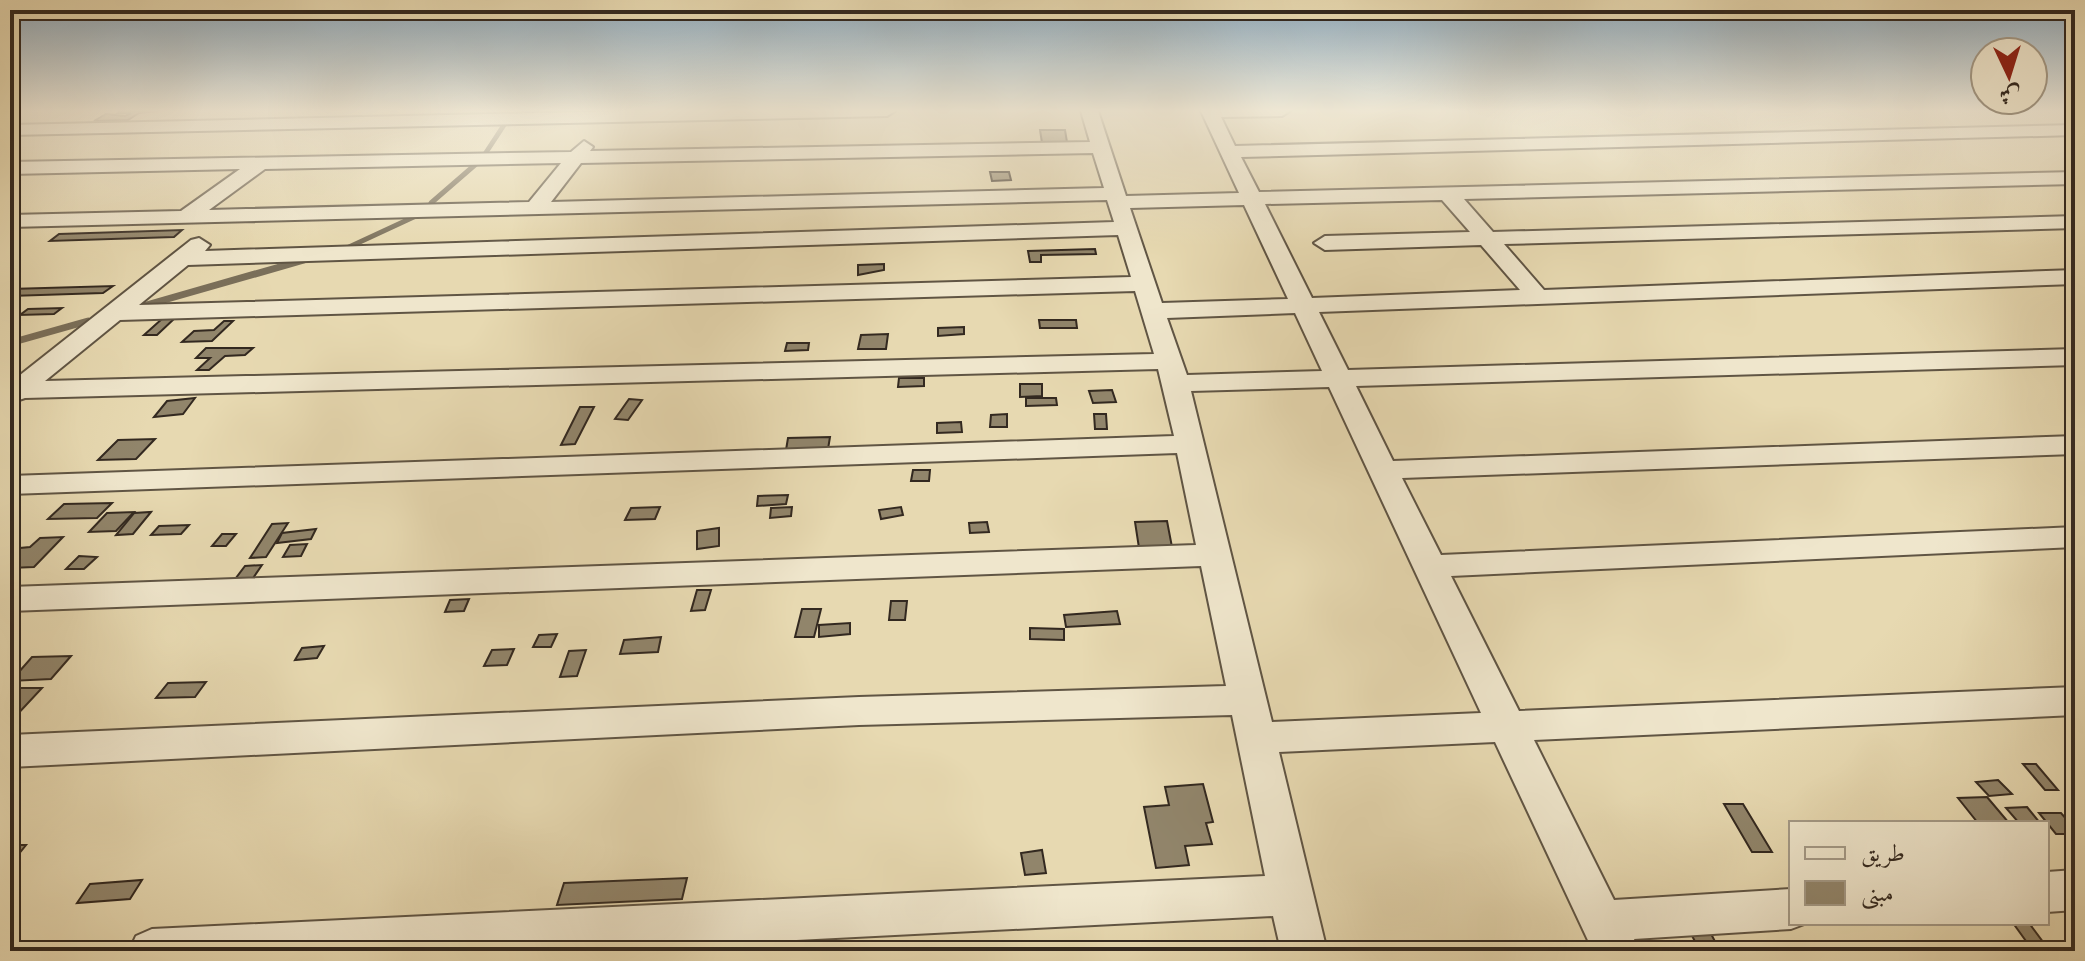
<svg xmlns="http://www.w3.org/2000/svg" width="2085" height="961" font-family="'Gentium Book Plus',Amiri,serif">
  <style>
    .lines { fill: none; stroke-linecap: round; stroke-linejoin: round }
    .stream-far1 { stroke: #7a6f5a; stroke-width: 5 }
    .stream { stroke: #7a6f5a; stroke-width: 7 }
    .building { fill: #91856b; stroke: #332920; stroke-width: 2 }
    .street-casing { stroke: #605544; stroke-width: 4 }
    .street { fill: #efe6cc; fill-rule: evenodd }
  </style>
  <rect width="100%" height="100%" fill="#e7d9b1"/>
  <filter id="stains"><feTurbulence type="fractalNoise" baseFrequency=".0025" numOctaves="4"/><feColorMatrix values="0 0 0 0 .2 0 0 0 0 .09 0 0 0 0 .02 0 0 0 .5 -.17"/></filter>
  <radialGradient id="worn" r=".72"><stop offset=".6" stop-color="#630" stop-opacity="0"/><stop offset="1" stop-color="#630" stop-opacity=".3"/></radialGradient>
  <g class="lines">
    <!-- stream-far1 -->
    <g class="stream-far1">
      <polyline points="485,154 504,125"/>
      <polyline points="431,203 476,164"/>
      <polyline points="349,247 418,215"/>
    </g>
    <!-- stream -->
    <g class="stream">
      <polyline points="136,308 304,260"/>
      <polyline points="10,343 88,321"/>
    </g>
  </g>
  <!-- building -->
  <g class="building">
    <polygon points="121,111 158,111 139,113 128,120 94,121 106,114 125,116 131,113 118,113"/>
    <polygon points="1040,130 1065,130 1067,142 1042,143"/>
    <polygon points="990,172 1009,172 1011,180 992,181"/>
    <polygon points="182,230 174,237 50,241 59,234"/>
    <polygon points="1095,249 1096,254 1041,255 1041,262 1030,262 1028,251"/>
    <polygon points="884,264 884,270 858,275 858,265"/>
    <polygon points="113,286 103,293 10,296 10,289"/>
    <polygon points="62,308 54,314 20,315 28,309"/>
    <polygon points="176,317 157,335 144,335 163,318"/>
    <polygon points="1039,320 1076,320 1077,328 1040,328"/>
    <polygon points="224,321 233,321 212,341 182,342 194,331 214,330"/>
    <polygon points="964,327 964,334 938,336 938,328"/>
    <polygon points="888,334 886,349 858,349 861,335"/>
    <polygon points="787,343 809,343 808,350 785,351"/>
    <polygon points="206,348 253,348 245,355 225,356 209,370 197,370 210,358 196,358"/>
    <polygon points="899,378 924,378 924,386 898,387"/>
    <polygon points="1020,384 1042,384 1042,396 1020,397"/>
    <polygon points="1112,390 1116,402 1093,403 1089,391"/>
    <polygon points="195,398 183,414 154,417 167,401"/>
    <polygon points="1026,398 1056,398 1057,405 1026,406"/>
    <polygon points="629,399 642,400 628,420 615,419"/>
    <polygon points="580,407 594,407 575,444 561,445"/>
    <polygon points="1007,414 1007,427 990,427 991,415"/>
    <polygon points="1094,414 1106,414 1107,429 1095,429"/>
    <polygon points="961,422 962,432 937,433 937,423"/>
    <polygon points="830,437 828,449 786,450 788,438"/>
    <polygon points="155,439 136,459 98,460 118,440"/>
    <polygon points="913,470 930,470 929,481 911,481"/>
    <polygon points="788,495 786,504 757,506 758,496"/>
    <polygon points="112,503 97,518 48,519 64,504"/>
    <polygon points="660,507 655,519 625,520 631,508"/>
    <polygon points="792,507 791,516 770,518 771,508"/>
    <polygon points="901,507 903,515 881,519 879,510"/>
    <polygon points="134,512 116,531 89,532 107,513"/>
    <polygon points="151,512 133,534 116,535 134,513"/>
    <polygon points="1167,521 1172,547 1139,548 1135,522"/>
    <polygon points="987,522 989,532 970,533 969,523"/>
    <polygon points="288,523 266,557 250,558 272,524"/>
    <polygon points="189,525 181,534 151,535 159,526"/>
    <polygon points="719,528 719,546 697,549 697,531"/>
    <polygon points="316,529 311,539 277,543 282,533"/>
    <polygon points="222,534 236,534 226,546 212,546"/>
    <polygon points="63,537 34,567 10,568 10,549 30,547 40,538"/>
    <polygon points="307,544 301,556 283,557 290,545"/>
    <polygon points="79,556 97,557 84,569 66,569"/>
    <polygon points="262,565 251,581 233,582 245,566"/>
    <polygon points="697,590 711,590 705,610 691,611"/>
    <polygon points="469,599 464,611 445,612 450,600"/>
    <polygon points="891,601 907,601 905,620 889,620"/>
    <polygon points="802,609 821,609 814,637 795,637"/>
    <polygon points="1117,611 1120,624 1066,627 1064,615"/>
    <polygon points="850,623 850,634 819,637 819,625"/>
    <polygon points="1030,628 1064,629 1064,640 1030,639"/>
    <polygon points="557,634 551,647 533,647 539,635"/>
    <polygon points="661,637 658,652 620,654 624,640"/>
    <polygon points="324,646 317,658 295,660 302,648"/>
    <polygon points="514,649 507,665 484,666 492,650"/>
    <polygon points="586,650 577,676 560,677 569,651"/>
    <polygon points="71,656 51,679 11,681 32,657"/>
    <polygon points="206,682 195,697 156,698 168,683"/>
    <polygon points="10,688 42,688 14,718 10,718"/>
    <polygon points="2023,764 2036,764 2058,790 2045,790"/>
    <polygon points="1998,780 2012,794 1989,796 1976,782"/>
    <polygon points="1203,784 1213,822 1206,823 1212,844 1185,846 1189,865 1156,868 1144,807 1169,805 1165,787"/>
    <polygon points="1987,797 2009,823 1978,823 1958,798"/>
    <polygon points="1724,804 1743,804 1772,852 1752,852"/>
    <polygon points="2027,807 2040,823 2019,823 2006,808"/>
    <polygon points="2039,813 2061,813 2075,829 2075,834 2056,834"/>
    <polygon points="10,845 26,845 10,865"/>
    <polygon points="1042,850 1046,873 1025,875 1021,853"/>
    <polygon points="687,878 682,899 557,905 564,883"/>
    <polygon points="142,880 130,899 77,903 90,884"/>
    <polygon points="2013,923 2029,923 2043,942 2026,941"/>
    <polygon points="1689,930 1709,930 1720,951 1700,951"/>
  </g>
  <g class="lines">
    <!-- street casing -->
    <g class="street-casing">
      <g id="street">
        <polygon points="624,111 895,111 887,116 10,135 10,125"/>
        <path d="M1081,111H1098L1126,196L1239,193L1201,111H1290L1282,116L1221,117L1235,146L2075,125V135L1241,157L1259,192L2075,172V184L1464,199L1493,232L2075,216V228L1504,244L1544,290L2075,270V284L1319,312L1348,370L2075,349V365L1356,386L1393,461L2075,436V454L1402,478L1441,555L2075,527V547L1451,576L1519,711L2075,687V715L1534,740L1614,900L1791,889V923H1807L1791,929L1634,939L1639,951H1593L1495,742L1279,752L1327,951H1281L1273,916L576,951H129L136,936L152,929L1265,876L1232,715L859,725L10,767V735L859,697L1226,686L1201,566L10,611V587L1196,545L1177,453L10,494V476L1174,436L1158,369L25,398L10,403V383L191,240L199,238L210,245L205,251L1114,222L1107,200L10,227V215L181,211L240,169L10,174V162L571,152L584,141L593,147L590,151L1090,142ZM1093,153L1104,188L551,202L581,163ZM561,163L529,202L209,210L265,169ZM1442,200L1470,232L1325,236L1314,243L1325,250L1481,245L1520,290L1312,298L1265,204ZM1244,205L1288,299L1162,303L1130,208ZM1118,235L1131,277L139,305L188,265ZM1135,291L1154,354L45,381L120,320ZM1295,313L1322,371L1187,375L1167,318ZM1329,387L1481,713L1272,722L1191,391Z"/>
        <polygon points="2075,870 2075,910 2047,912 2047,872"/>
      </g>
    </g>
    <!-- street -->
    <use href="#street" class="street"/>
  </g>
  <!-- sky -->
  <linearGradient id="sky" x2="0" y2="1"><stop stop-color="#8fabbe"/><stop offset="0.45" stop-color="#f4eedc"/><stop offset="1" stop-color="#f4eedc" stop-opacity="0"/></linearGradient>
  <rect width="2085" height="246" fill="url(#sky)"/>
  <!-- margin -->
  <rect width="2085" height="961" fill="none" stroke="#e7d9b1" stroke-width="40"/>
  <rect x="12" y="12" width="2061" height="937" fill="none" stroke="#332920" stroke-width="4"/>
  <rect x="20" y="20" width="2045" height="921" fill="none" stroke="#332920" stroke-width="2"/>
  <!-- legend -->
  <rect x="1789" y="821" width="260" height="104" fill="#efe6cc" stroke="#a49a87" stroke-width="2"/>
  <rect x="1805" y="847" width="40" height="12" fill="#efe6cc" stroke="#a49a87" stroke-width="2"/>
  <text x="1861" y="861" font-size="24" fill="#332920">طريق</text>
  <rect x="1805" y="881" width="40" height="24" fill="#91856b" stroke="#a49a87" stroke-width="2"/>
  <text x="1861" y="901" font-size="24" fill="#332920">مبنى</text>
  <!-- north arrow -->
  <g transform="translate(2009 76) rotate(176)"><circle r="38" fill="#efe6cc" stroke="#a49a87" stroke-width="2"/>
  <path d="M0-6L14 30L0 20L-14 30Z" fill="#8f2418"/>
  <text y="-12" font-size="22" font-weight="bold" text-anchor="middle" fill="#332920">ش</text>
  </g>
  <rect width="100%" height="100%" filter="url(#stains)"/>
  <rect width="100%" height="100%" fill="url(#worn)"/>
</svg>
